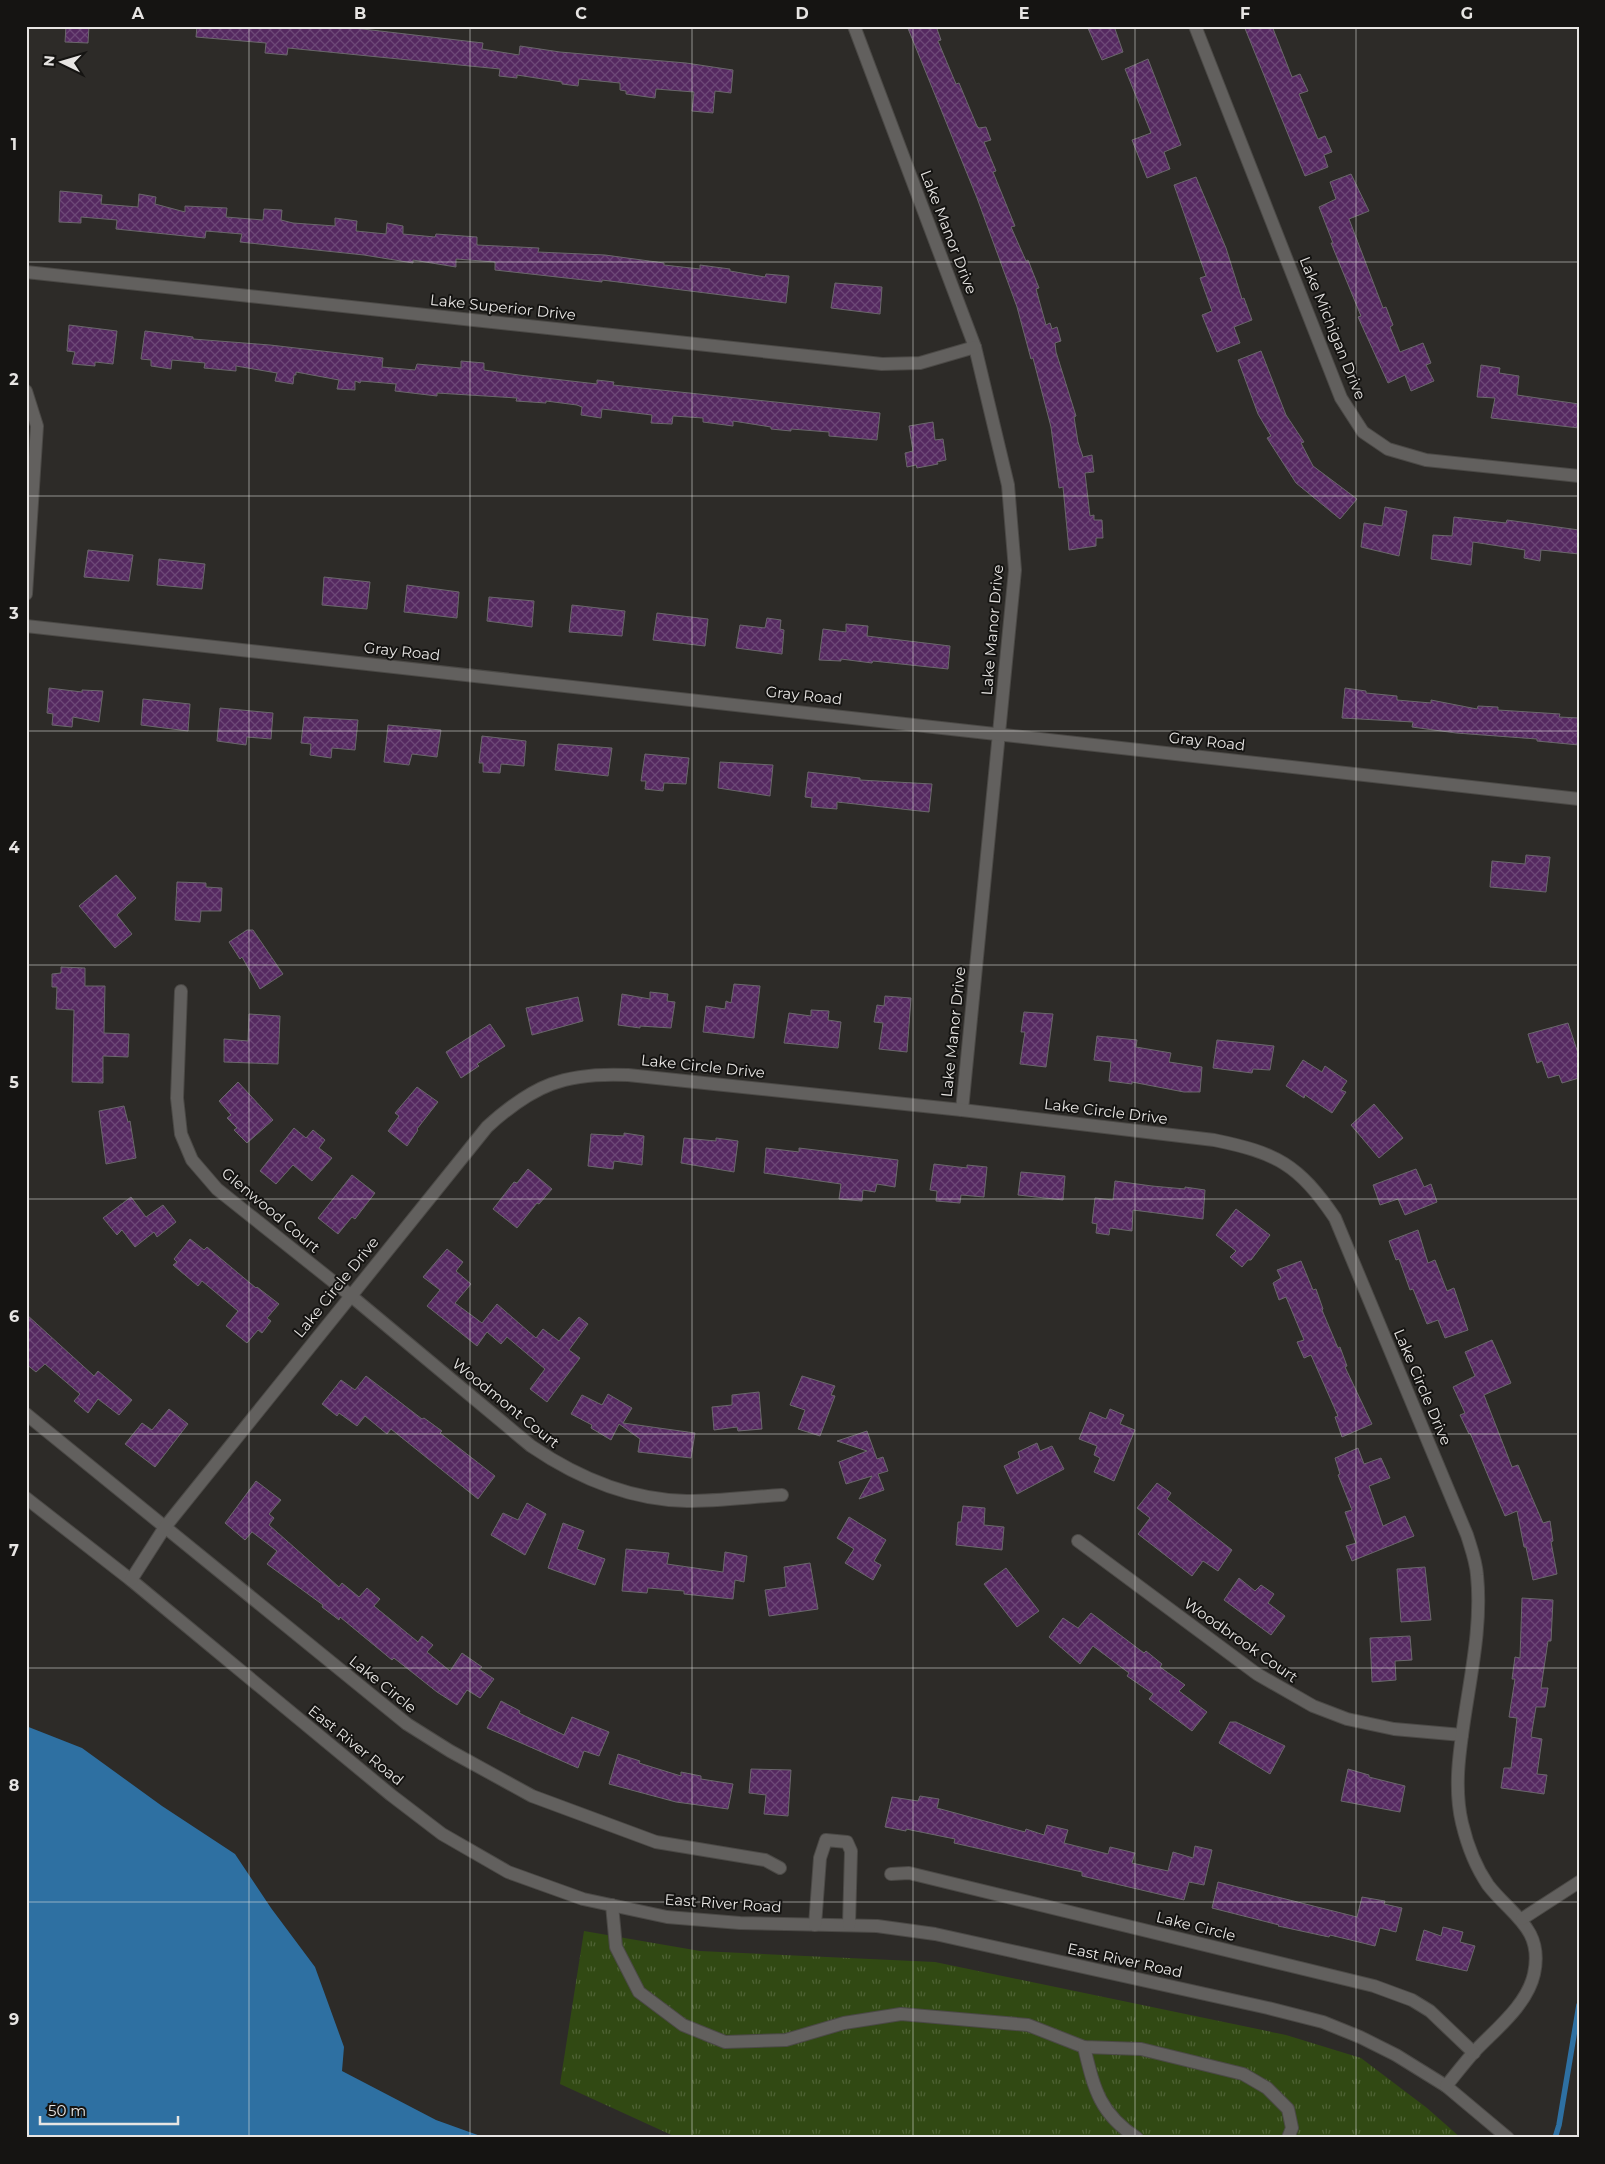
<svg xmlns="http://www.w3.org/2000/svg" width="1605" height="2164" font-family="Montserrat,sans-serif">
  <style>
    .grass { fill: url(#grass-tufts) }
    .water { fill: #2e70a2 }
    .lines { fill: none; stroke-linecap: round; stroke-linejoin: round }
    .stream { stroke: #2e70a2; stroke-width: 5.5 }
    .building { fill: url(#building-cross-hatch); stroke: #6a676b }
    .minor-casing { stroke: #4b4946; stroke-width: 14 }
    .minor { stroke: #62605e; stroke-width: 12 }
    .grid { fill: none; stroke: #e7e5e3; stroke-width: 1; stroke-opacity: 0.55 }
    .labels { text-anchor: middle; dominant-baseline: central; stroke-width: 4; stroke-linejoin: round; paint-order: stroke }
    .street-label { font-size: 15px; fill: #e7e5e3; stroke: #151412 }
    .neatline { fill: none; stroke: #e7e5e3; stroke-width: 2 }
    .grid-label { font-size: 16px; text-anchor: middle; font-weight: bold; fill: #e7e5e3 }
  </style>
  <defs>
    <pattern id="grass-tufts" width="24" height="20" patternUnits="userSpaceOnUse" patternTransform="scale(1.25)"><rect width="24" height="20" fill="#314913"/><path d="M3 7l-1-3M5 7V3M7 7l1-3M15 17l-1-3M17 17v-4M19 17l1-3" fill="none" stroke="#4f6335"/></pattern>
    <pattern id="building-cross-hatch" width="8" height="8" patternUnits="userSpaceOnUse" patternTransform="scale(1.25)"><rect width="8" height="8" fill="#552960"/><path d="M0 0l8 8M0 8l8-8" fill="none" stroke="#6d4877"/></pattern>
  </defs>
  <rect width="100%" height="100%" fill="#2d2b28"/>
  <!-- grass -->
  <polygon class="grass" points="584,1931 700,1951 935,1962 1286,2035 1361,2058 1427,2108 1461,2138 678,2138 560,2084"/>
  <!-- water -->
  <polygon class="water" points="26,1726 82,1748 162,1806 235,1854 271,1908 315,1967 344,2047 342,2071 436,2120 486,2138 26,2138"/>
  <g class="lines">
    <!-- stream -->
    <polyline class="stream" points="1555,2138 1559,2125 1579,2005"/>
  </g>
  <!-- building -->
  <g class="building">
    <polygon points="66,26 89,26 88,43 65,42"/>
    <polygon points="197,26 337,26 483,43 482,49 519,55 520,46 560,52 686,63 733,70 731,93 715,91 713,113 692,111 694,92 656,89 655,98 626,94 626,91 620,90 620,83 579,79 578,86 562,84 562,82 517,75 517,78 499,76 500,69 288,48 287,55 265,53 266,43 196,37"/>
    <polygon points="907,26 936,26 941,40 938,41 956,84 959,83 977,126 979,128 986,127 991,140 984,142 996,171 993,172 1015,226 1011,227 1026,261 1028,260 1039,288 1036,289 1046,325 1050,323 1052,329 1057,327 1061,341 1055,343 1056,352 1076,416 1074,417 1078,442 1083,457 1092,455 1094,472 1085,473 1090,516 1094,515 1094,520 1102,520 1103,538 1096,538 1096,546 1069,550 1063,487 1059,488 1051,427 1033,358 1031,359 1017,307 977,198"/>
    <polygon points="1087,26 1114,26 1123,52 1102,60"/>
    <polygon points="1244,26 1272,26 1292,77 1300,74 1308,91 1299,94 1318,139 1325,136 1332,152 1324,155 1328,167 1305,176"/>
    <polygon points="1148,59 1181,145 1164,152 1170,169 1147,178 1132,140 1151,133 1125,69"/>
    <polygon points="1351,174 1369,211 1349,219 1383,308 1386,307 1393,325 1390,327 1400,352 1423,343 1431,363 1426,365 1434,381 1411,391 1405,375 1388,383 1358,317 1361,316 1331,243 1333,243 1319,207 1336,199 1330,182"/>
    <polygon points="1196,177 1226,248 1242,299 1244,298 1252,320 1234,327 1240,343 1217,352 1202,315 1212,311 1200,278 1206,276 1174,185"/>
    <polygon points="60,191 102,195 101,204 138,207 139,194 156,197 155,204 185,212 185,206 227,208 226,217 263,220 264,209 282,210 281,220 293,223 335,226 335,218 357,221 356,231 386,234 387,223 403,226 403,234 435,237 436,234 477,237 477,245 539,248 538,252 605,255 664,263 664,265 700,269 700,265 730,269 730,271 765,277 766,274 789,276 786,303 602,280 602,282 495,270 495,262 456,259 456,267 413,260 413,263 364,255 240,242 242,234 206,231 205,238 116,229 117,220 81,217 81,223 59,222"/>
    <polygon points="835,283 882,287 880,314 831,308"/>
    <polygon points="69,325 117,331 113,364 95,362 95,366 72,364 75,352 67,351"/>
    <polygon points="145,331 193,337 193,339 270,345 383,358 382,367 415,370 417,364 461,368 461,361 484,363 484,370 519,375 597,384 597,380 614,382 613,385 880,413 877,440 829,436 829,432 791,429 791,431 771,429 771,427 733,421 733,426 703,422 703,418 673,416 672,424 651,423 652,415 602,409 601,418 581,415 582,407 577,405 546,401 546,403 516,401 517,398 437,393 437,396 395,391 396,384 361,381 360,383 355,381 355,390 337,389 339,380 296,372 296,375 294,375 293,384 275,381 277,373 236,366 236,371 204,368 205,363 172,360 171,369 151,366 151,360 141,359"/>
    <polygon points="1261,351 1286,415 1304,442 1301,443 1313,466 1357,499 1340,519 1296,483 1267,438 1271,436 1258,414 1238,360"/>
    <polygon points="1481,365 1500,368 1499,373 1519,376 1517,395 1579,404 1579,428 1491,418 1495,398 1477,397"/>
    <polygon points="933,422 935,440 943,439 946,460 937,462 938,464 917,468 916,465 907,467 905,453 913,451 909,426"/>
    <polygon points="1385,507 1407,511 1399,556 1361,547 1364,523 1382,526"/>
    <polygon points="1454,517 1506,523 1507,520 1579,530 1579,554 1541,550 1540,561 1524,558 1525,550 1473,542 1471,565 1431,559 1433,535 1452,536"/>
    <polygon points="88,550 133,555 129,581 84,577"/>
    <polygon points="159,559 205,564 202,589 157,585"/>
    <polygon points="324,577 370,582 367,609 322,605"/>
    <polygon points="407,585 459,592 457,618 404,612"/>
    <polygon points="489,597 534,601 532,627 487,621"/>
    <polygon points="572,605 625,611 622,636 569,632"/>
    <polygon points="657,613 708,619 705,646 653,640"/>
    <polygon points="767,618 781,620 780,629 784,630 782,654 736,648 740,625 765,628"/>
    <polygon points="846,624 868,626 867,636 950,646 948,669 873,661 872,663 841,659 841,661 819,660 823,629 846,632"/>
    <polygon points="49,688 82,692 82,690 103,691 99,722 73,717 72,727 52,725 53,714 47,713"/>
    <polygon points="1345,688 1366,691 1366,693 1397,696 1397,700 1431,703 1431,700 1477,709 1478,706 1498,707 1498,710 1560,714 1559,717 1579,718 1579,745 1537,741 1537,739 1456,733 1412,727 1413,722 1342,718"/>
    <polygon points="143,699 190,704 188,731 141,725"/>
    <polygon points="220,708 273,713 271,739 247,737 246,745 217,741"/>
    <polygon points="304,717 358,720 355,750 332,748 331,758 310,755 311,744 301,743"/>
    <polygon points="388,725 441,730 437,757 412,754 409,765 384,762"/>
    <polygon points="482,736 526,741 524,766 501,764 500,773 483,772 483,763 479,763"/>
    <polygon points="558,744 612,748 608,776 555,770"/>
    <polygon points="645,754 689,758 686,784 664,783 663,791 645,789 646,781 641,781"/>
    <polygon points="720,762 773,765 770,796 718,788"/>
    <polygon points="808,772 860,778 860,780 932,784 929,812 837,802 837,809 811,807 812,798 805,797"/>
    <polygon points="1526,855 1550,857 1546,892 1490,887 1492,861 1525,864"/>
    <polygon points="116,875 136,898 117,915 132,934 115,948 79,906"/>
    <polygon points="177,882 206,883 206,887 222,888 221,911 201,911 200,922 175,920"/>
    <polygon points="247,930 253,930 283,974 260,989 242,957 240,959 229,942"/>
    <polygon points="61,967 85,968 85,986 105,986 104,1033 129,1034 128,1057 103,1056 103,1083 72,1082 74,1010 56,1009 57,987 52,987 52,974 61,973"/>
    <polygon points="734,984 760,986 754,1038 703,1032 706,1006 725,1009 726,1001 731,1003"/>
    <polygon points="650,992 668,994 667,1001 675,1002 671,1028 640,1026 640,1028 618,1025 622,994 650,999"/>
    <polygon points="885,996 911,998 907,1052 879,1049 883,1023 874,1022 877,1005 884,1006"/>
    <polygon points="578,997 583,1021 532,1035 526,1008"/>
    <polygon points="811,1010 829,1011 828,1020 841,1022 838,1048 784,1043 789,1013 811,1016"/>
    <polygon points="1024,1012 1053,1014 1046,1067 1020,1064 1025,1032 1021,1032"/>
    <polygon points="249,1014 280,1016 278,1064 224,1062 224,1039 248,1041"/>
    <polygon points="1568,1023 1579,1056 1579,1078 1562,1083 1559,1075 1548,1078 1542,1061 1537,1063 1528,1034"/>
    <polygon points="490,1024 505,1046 477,1064 479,1066 461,1078 446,1052"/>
    <polygon points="1097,1036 1137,1040 1136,1047 1171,1053 1169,1062 1202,1067 1200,1092 1184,1092 1132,1082 1132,1084 1109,1081 1111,1062 1094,1060"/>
    <polygon points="1217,1040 1274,1046 1270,1070 1253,1069 1252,1073 1213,1068"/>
    <polygon points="1303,1060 1322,1072 1325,1066 1347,1081 1341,1090 1346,1092 1332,1113 1305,1095 1304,1098 1286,1086"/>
    <polygon points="238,1082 273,1120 247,1143 234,1130 237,1128 227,1118 231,1115 219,1101"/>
    <polygon points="417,1087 438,1102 417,1129 418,1130 407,1146 388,1131 399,1116 395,1113"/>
    <polygon points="1374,1104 1403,1138 1379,1158 1351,1125"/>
    <polygon points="124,1106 128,1122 130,1121 136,1158 106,1164 99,1111"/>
    <polygon points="294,1128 306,1138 313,1130 325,1140 319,1148 332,1158 312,1181 293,1165 276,1184 260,1171"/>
    <polygon points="624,1133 644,1136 642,1165 614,1161 613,1169 588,1166 591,1134 624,1136"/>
    <polygon points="684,1138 716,1141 716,1138 738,1141 734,1172 681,1163"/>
    <polygon points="766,1148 799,1152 799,1148 898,1160 895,1187 877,1184 875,1192 863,1190 862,1201 839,1199 841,1184 764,1173"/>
    <polygon points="934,1164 967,1168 967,1165 987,1167 984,1197 961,1195 960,1203 936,1201 937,1191 930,1190"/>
    <polygon points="528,1169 552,1189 539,1204 537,1203 517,1228 493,1209 514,1182 517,1183"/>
    <polygon points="1416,1169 1424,1187 1431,1184 1437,1202 1405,1215 1398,1199 1380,1205 1373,1185"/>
    <polygon points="1021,1172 1065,1176 1063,1200 1018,1195"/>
    <polygon points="352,1175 375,1193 355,1219 352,1217 338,1234 318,1218"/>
    <polygon points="1115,1181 1152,1186 1185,1189 1185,1187 1205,1190 1203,1219 1133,1210 1132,1231 1110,1228 1109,1235 1096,1233 1097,1224 1092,1223 1095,1198 1113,1200"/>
    <polygon points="131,1197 146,1217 163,1205 176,1222 157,1237 154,1232 135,1247 122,1230 117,1235 103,1218"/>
    <polygon points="1236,1209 1270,1235 1251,1260 1248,1260 1242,1267 1230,1257 1236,1251 1216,1235"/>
    <polygon points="1418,1230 1428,1263 1435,1260 1447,1291 1454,1288 1468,1330 1445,1338 1438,1320 1427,1324 1413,1289 1410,1290 1399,1259 1396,1260 1389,1241"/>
    <polygon points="190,1239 204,1250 207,1247 256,1288 257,1287 279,1304 267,1318 271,1321 262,1333 258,1330 247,1343 226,1326 238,1311 202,1281 198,1286 173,1265 177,1262 174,1259"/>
    <polygon points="447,1249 463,1262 456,1271 471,1284 455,1303 482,1323 497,1304 536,1338 543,1329 559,1341 579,1317 588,1324 569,1350 580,1358 547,1402 530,1389 545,1369 507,1337 501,1344 487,1332 477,1346 427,1306 440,1290 423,1277"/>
    <polygon points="1301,1261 1313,1290 1316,1289 1323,1309 1322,1310 1338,1348 1340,1347 1347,1366 1345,1367 1372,1424 1342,1437 1335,1417 1338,1416 1311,1355 1304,1358 1297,1342 1304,1340 1286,1297 1279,1300 1273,1283 1281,1278 1277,1270"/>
    <polygon points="26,1314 94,1376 98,1371 132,1400 119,1415 98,1399 88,1413 74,1401 80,1394 45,1364 36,1372 26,1364"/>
    <polygon points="1492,1340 1511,1383 1484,1395 1512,1467 1518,1465 1543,1523 1550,1521 1553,1541 1551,1542 1557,1574 1533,1580 1526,1547 1524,1547 1517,1511 1505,1516 1470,1433 1469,1434 1460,1415 1465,1413 1453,1387 1475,1376 1465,1352"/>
    <polygon points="366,1376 422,1419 424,1418 442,1431 440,1433 495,1476 478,1499 391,1429 387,1434 365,1416 357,1426 339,1413 337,1416 322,1404 341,1380 355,1390"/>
    <polygon points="802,1376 835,1386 831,1395 835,1396 820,1436 798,1429 805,1410 790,1405"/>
    <polygon points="759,1392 762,1429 738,1431 737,1427 714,1430 712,1407 732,1405 732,1395"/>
    <polygon points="608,1394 632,1408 623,1423 695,1433 691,1458 638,1452 640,1439 619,1424 611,1440 591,1428 592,1425 571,1414 582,1395 602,1405"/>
    <polygon points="169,1409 188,1424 155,1467 125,1444 142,1423 152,1430"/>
    <polygon points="1110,1409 1124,1415 1120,1424 1135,1430 1114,1481 1094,1472 1100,1458 1094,1455 1097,1446 1079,1439 1090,1412 1106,1419"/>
    <polygon points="867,1431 877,1459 883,1457 888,1471 878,1474 884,1490 859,1499 872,1476 846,1484 839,1462 867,1451 837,1441"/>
    <polygon points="1037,1443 1040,1451 1052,1446 1064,1469 1017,1494 1004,1466 1020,1458 1018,1452"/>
    <polygon points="1358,1448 1364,1464 1381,1458 1390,1478 1369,1486 1383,1526 1405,1516 1414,1536 1352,1561 1346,1546 1356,1543 1345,1512 1352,1510 1338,1475 1340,1474 1335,1458"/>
    <polygon points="256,1481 281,1500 269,1514 274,1518 269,1525 339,1587 342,1583 359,1597 367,1588 380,1599 374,1606 418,1642 422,1636 433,1645 427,1652 450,1671 462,1653 482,1667 479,1669 494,1679 480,1698 467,1690 457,1705 437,1692 394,1658 392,1660 340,1617 339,1620 322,1607 323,1605 267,1564 277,1551 252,1532 245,1540 225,1523"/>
    <polygon points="1157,1483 1171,1493 1167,1499 1232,1550 1218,1571 1203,1561 1192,1576 1138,1534 1150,1518 1137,1508"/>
    <polygon points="527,1503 546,1514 525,1555 491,1535 503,1513 518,1520"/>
    <polygon points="963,1506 985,1508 984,1525 1004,1527 1002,1550 956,1545 958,1522 961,1522"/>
    <polygon points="849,1517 886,1540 874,1561 881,1565 873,1580 845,1563 854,1549 837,1538"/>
    <polygon points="563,1523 584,1531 577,1549 605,1559 595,1585 548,1568"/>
    <polygon points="626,1549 669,1553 667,1564 723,1572 725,1552 747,1556 744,1582 735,1580 733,1599 684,1594 684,1591 648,1588 647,1593 622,1591"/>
    <polygon points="810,1563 818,1609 769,1616 765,1590 786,1587 784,1567"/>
    <polygon points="1425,1567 1431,1620 1401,1622 1397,1569"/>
    <polygon points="1006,1568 1039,1611 1017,1627 984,1584"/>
    <polygon points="1239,1578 1255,1591 1261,1585 1274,1594 1268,1603 1285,1616 1271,1635 1224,1600"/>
    <polygon points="1522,1598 1553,1600 1551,1641 1548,1641 1541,1688 1548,1688 1545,1707 1536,1707 1531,1737 1542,1739 1537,1774 1547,1775 1544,1794 1501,1788 1504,1768 1511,1768 1517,1718 1509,1717 1515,1679 1512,1679 1515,1657 1520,1658"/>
    <polygon points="1091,1613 1144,1653 1146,1651 1162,1664 1160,1667 1185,1685 1179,1691 1207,1712 1192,1731 1149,1699 1153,1694 1127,1676 1129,1673 1093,1646 1080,1664 1049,1637 1063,1618 1078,1628"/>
    <polygon points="1410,1636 1412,1660 1395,1661 1396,1680 1372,1682 1370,1638"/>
    <polygon points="501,1701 520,1711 519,1713 564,1735 572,1717 609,1732 599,1756 584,1751 578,1768 487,1728"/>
    <polygon points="1230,1722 1236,1722 1285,1746 1270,1774 1219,1743"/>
    <polygon points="618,1754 640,1761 639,1763 681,1776 681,1772 701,1776 701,1779 733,1784 728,1809 676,1802 609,1784"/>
    <polygon points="751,1769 791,1770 788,1816 764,1814 766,1795 749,1793"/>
    <polygon points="1348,1769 1369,1775 1369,1777 1405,1786 1400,1812 1341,1801"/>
    <polygon points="920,1796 939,1799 937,1808 1025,1832 1026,1829 1044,1835 1047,1825 1068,1830 1064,1843 1108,1854 1110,1847 1135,1853 1132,1863 1168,1871 1173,1852 1193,1858 1195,1846 1212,1850 1204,1885 1189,1882 1184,1900 1082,1876 1082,1872 954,1843 955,1839 906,1829 906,1831 885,1827 892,1797 918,1801"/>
    <polygon points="1218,1882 1357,1917 1362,1897 1385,1901 1384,1904 1402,1908 1396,1932 1380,1928 1375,1946 1330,1935 1329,1937 1278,1926 1279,1925 1212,1908"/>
    <polygon points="1443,1927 1463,1932 1460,1942 1475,1946 1467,1971 1416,1960 1424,1930 1441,1936"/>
  </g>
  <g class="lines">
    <!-- minor casing -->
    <g class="minor-casing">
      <g id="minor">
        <polyline points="854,26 975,347 1008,485 1015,570 962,1110"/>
        <polyline points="1195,26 1341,398 1363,432 1388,449 1426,460 1579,476"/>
        <polyline points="26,272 882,364 920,363 975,347"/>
        <polyline points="26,391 37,426 26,594"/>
        <polyline points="26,626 1579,799"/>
        <path d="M181,991L177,1098L181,1134L192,1160L217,1189L350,1295L531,1446C578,1478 629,1500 687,1501C718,1501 750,1497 782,1495"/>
        <polyline points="26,1414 407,1724 450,1751 532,1796 656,1842 765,1860 780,1868"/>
        <polyline points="26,1498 131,1580 391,1795 442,1834 508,1872 583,1899 667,1917 740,1923 877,1926 935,1934 1268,2008 1323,2022 1360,2037 1396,2055 1446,2086 1508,2138"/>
        <polyline points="1078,1541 1257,1674 1313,1706 1347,1719 1394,1729 1462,1735"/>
        <path d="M131,1580L165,1527L487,1127C533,1085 565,1072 628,1075L962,1110L1214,1140C1277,1153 1298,1164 1335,1218L1467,1535C1471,1548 1476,1561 1477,1575C1482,1624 1471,1673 1464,1721C1459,1755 1454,1789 1462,1823C1467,1844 1475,1866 1488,1885C1511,1915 1544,1928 1534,1974C1527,2005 1496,2029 1475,2051C1465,2062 1456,2074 1446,2086"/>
        <polyline points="891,1874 909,1873 1374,1986 1412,2000 1430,2011 1474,2053"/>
        <polyline points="612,1905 616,1947 639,1992 683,2025 725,2042 786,2040 844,2023 901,2014 1028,2025 1084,2047 1141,2049 1243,2074 1267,2088 1288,2109 1292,2128 1288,2138"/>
        <polyline points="1522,1919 1579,1882"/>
        <polyline points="815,1925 820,1858 826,1840 847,1842 851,1851 849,1925"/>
        <path d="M1084,2047C1094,2088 1099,2113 1137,2138"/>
      </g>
    </g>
    <!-- minor -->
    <use href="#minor" class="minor"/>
  </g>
  <!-- grid -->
  <path class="grid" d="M249,26V2138M470,26V2138M692,26V2138M913,26V2138M1135,26V2138M1356,26V2138M26,262H1579M26,496H1579M26,731H1579M26,965H1579M26,1199H1579M26,1434H1579M26,1668H1579M26,1902H1579"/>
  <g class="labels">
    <!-- street labels -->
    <g class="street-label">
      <text transform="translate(949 232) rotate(69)">Lake Manor Drive</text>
      <text transform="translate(503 307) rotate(6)">Lake Superior Drive</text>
      <text transform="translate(1333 328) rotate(68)">Lake Michigan Drive</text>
      <text transform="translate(992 630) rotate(-85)">Lake Manor Drive</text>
      <text transform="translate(402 651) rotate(6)">Gray Road</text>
      <text transform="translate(804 695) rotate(6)">Gray Road</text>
      <text transform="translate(1207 741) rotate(6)">Gray Road</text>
      <text transform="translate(953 1032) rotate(-84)">Lake Manor Drive</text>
      <text transform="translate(703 1066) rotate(6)">Lake Circle Drive</text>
      <text transform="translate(1106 1111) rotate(7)">Lake Circle Drive</text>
      <text transform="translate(271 1210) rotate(40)">Glenwood Court</text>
      <text transform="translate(336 1287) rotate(-51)">Lake Circle Drive</text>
      <text transform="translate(1423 1387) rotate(67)">Lake Circle Drive</text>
      <text transform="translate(506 1403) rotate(39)">Woodmont Court</text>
      <text transform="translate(1241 1640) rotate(35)">Woodbrook Court</text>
      <text transform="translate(383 1684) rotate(39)">Lake Circle</text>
      <text transform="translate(356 1745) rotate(39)">East River Road</text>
      <text transform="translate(723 1903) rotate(4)">East River Road</text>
      <text transform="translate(1196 1926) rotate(14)">Lake Circle</text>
      <text transform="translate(1125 1960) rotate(12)">East River Road</text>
    </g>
  </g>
  <!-- border -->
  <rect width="1605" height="2164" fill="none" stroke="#151412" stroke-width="55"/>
  <!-- north arrow -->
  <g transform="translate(62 62) rotate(275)" stroke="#151412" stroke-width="4" paint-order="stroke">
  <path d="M0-4L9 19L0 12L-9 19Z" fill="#e7e5e3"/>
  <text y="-8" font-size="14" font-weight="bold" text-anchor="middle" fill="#e7e5e3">N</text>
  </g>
  <!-- scale -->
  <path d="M40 2116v8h138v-8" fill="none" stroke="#e7e5e3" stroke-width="2.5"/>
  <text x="48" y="2116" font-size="15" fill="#e7e5e3" stroke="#151412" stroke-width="4" paint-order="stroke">50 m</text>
  <rect x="28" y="28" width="1550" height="2108" class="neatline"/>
  <g class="grid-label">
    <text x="138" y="19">A</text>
    <text x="360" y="19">B</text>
    <text x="581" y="19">C</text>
    <text x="802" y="19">D</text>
    <text x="1024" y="19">E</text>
    <text x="1245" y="19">F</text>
    <text x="1467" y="19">G</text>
    <text x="14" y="150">1</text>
    <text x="14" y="385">2</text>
    <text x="14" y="619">3</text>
    <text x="14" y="853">4</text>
    <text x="14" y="1088">5</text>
    <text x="14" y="1322">6</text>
    <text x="14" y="1556">7</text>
    <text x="14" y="1791">8</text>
    <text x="14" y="2025">9</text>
  </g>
</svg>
